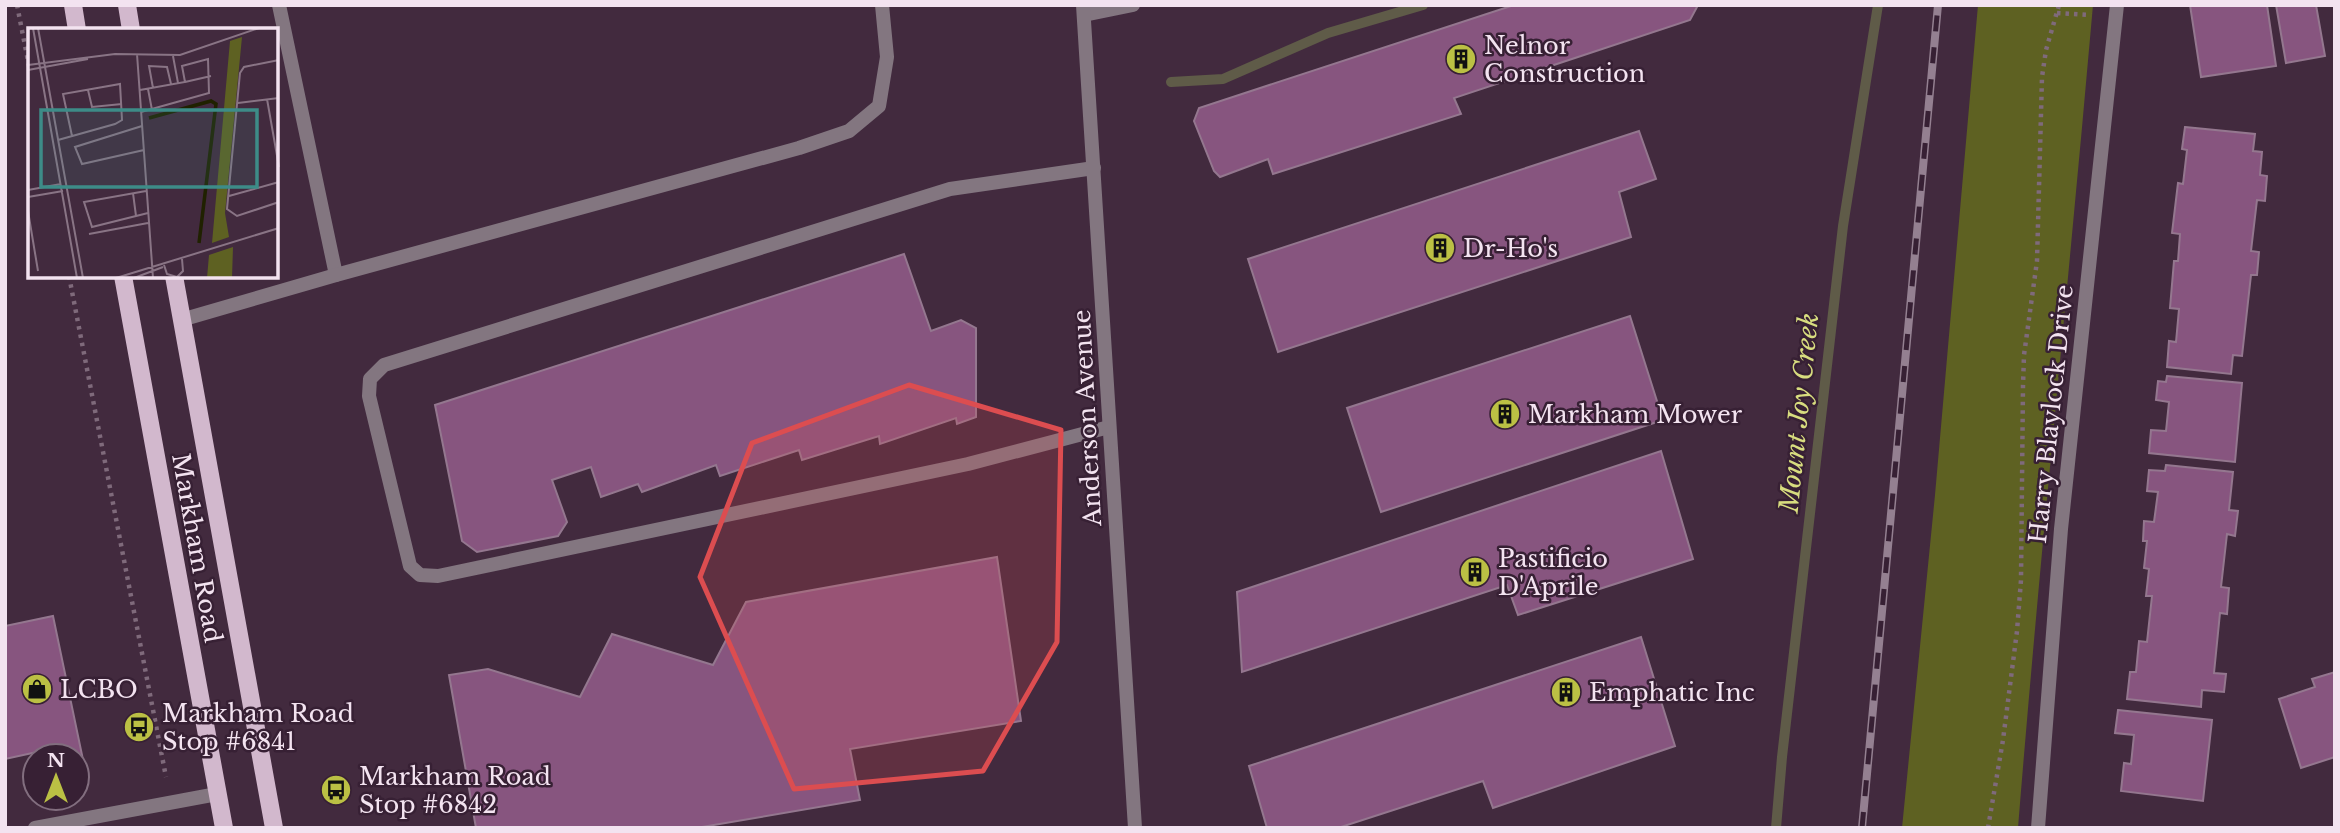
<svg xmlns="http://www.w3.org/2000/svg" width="2340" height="833" font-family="'Libre Baskerville',serif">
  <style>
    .green { fill: #5e6122 }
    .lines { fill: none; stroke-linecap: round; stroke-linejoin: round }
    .stream { stroke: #5f5b48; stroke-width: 10 }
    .building { fill: #87557f; stroke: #94778f; stroke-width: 2 }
    .path { stroke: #7f6a7b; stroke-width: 4.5; stroke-dasharray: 3.5 5; stroke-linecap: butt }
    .lane { stroke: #837680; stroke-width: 14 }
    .street { stroke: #837680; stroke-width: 14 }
    .primary { stroke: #d2b8cd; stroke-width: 18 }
    .rail-casing { stroke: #948091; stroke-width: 8 }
    .rail { stroke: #372034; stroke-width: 5; stroke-dasharray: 16; stroke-linecap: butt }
    .marked { fill: #dc4d50; fill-opacity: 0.2; stroke: #dc4d50; stroke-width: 5; stroke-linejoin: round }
    .labels { text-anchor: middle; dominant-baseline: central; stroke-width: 5; stroke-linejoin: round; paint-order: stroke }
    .poi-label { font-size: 24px; fill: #f3e3f0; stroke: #372034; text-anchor: start }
    .street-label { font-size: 24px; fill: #f3e3f0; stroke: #372034 }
    .water-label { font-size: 26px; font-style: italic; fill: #d8dd7f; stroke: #372034 }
    .inset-river { fill: none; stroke: #202100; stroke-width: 3.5 }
    .inset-road { fill: none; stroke: #897485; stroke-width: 2 }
    .view { fill: #3d8c88; fill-opacity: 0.15; stroke: #3d8c88; stroke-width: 3.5 }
    .inset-edge { fill: none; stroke: #f3e3f0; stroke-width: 3.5 }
  </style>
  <rect width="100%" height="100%" fill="#422a3e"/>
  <!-- green -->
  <path class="green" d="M1978,5H2093C2069,280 2040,553 2018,828H1902L1935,495Z"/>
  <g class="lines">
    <!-- stream -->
    <g class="stream">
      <polyline points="1171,82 1223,79 1328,33 1423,5"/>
      <polyline points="1776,828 1782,757 1843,226 1878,5"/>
    </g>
  </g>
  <!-- building -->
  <g class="building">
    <polygon points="1514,5 1697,5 1697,7 1690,20 1454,98 1461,114 1273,174 1268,159 1220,177 1214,171 1194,121 1199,108"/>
    <polygon points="2190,5 2267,5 2276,66 2201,77"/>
    <polygon points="2276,5 2316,5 2325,56 2286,63"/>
    <polygon points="2185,127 2255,134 2253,151 2262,152 2260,175 2267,176 2265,201 2257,200 2251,251 2259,252 2257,275 2251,275 2242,356 2233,355 2231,374 2167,367 2169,341 2176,342 2179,309 2170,308 2174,261 2178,261 2180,234 2172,233 2178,183 2183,184 2187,150 2182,149"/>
    <polygon points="1639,131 1656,179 1619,192 1631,237 1278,352 1248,259"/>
    <polygon points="904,254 931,331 961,320 976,328 976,417 957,424 956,418 880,444 879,436 802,460 799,450 720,476 716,465 642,492 638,484 601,497 591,467 552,480 567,522 558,536 477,552 462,541 435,405"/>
    <polygon points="1630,316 1663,420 1381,512 1347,408"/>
    <polygon points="2167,376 2242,383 2235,462 2149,453 2151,430 2166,431 2169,402 2156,400 2158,381 2166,382"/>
    <polygon points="1661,451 1693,559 1518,615 1507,585 1242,672 1237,592"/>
    <polygon points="2166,465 2233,472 2229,510 2238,511 2235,536 2227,534 2221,587 2229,588 2227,614 2220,613 2214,673 2226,674 2224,692 2202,690 2201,707 2127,699 2130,672 2136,672 2139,641 2147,642 2152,596 2146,596 2149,569 2144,568 2147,541 2143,541 2144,521 2154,522 2158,492 2147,491 2149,470 2165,471"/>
    <polygon points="997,557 1021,721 850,749 860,800 696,828 476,828 449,675 488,669 580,697 612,634 713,665 746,602"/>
    <polygon points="53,616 87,779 77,781 77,756 37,756 37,752 5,759 5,626"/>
    <polygon points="1641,637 1675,746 1493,808 1483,781 1338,828 1267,828 1249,766"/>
    <polygon points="2335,672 2335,757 2301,768 2279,699 2315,687 2312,679"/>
    <polygon points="2118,710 2212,720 2203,801 2121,791 2124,763 2131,764 2134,735 2115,733"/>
  </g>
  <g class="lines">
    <!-- path -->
    <g class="path">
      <polyline points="17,5 30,71"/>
      <polyline points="2057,13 2091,15"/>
      <polyline points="69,276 166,777"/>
      <polyline points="1988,828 2003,740 2017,631 2021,580 2023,386 2024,355 2037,261 2042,77 2046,50 2059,5"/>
    </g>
    <!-- lane -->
    <g class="lane">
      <polyline points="279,5 336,275"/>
      <polyline points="1084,15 1133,5"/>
      <polyline points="1094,168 950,189 384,365 370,379 369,396 410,566 420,575 438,576 968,464 1109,427"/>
      <polyline points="181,320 336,275 799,148 849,131 879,106 887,57 882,5"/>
      <polyline points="35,828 217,794"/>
    </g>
    <!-- street -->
    <g class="street">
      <polyline points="1083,5 1135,828"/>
      <polyline points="2038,828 2061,529 2117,5"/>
    </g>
    <!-- primary -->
    <g class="primary">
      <polyline points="73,5 77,30"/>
      <polyline points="127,5 131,30"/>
      <polyline points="123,276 224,828"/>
      <polyline points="174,276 274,828"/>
    </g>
    <!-- rail casing -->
    <g class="rail-casing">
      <polyline id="rail" points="1862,828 1938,5"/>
    </g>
    <!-- rail -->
    <use href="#rail" class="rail"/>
  </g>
  <!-- marked area -->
  <path class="marked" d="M909,385L1061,430L1057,642L983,771L794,789L700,577L752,443Z"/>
  <!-- icons -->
  <defs>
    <g id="building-disc" transform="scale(1.575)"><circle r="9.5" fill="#bbc044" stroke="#372034"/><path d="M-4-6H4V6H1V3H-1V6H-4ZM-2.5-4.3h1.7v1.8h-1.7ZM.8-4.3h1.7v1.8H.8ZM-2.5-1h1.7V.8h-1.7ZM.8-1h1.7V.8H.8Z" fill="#111"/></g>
    <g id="shop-disc" transform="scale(1.575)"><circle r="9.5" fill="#bbc044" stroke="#372034"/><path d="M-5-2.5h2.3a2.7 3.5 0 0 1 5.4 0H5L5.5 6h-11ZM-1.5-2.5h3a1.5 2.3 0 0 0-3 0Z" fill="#111"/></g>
    <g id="bus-disc" transform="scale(1.575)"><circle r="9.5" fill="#bbc044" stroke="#372034"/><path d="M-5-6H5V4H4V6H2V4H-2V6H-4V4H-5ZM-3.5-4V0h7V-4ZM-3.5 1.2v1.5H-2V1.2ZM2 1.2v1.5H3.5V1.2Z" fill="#111"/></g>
  </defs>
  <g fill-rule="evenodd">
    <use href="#building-disc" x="1461" y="59"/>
    <use href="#building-disc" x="1440" y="248"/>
    <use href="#building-disc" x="1505" y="414"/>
    <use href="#building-disc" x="1475" y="572"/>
    <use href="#shop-disc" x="37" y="689"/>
    <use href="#building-disc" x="1566" y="692"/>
    <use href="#bus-disc" x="139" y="727"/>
    <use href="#bus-disc" x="336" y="790"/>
  </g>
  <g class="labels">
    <!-- poi labels -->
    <g class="poi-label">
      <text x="1484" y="45">Nelnor<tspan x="1484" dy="28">Construction</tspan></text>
      <text x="1463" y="248">Dr-Ho's</text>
      <text x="1528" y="414">Markham Mower</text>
      <text x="1498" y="558">Pastificio<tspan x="1498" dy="28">D'Aprile</tspan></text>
      <text x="60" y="689">LCBO</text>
      <text x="1589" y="692">Emphatic Inc</text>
      <text x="162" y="713">Markham Road<tspan x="162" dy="28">Stop #6841</tspan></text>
      <text x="359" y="776">Markham Road<tspan x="359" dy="28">Stop #6842</tspan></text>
    </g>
    <!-- street labels -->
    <g class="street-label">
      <text transform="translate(2051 414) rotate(-84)">Harry Blaylock Drive</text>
      <text transform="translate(1087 418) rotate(-93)">Anderson Avenue</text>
      <text transform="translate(197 548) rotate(80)">Markham Road</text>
    </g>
    <!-- water labels -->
    <g class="water-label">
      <text transform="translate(1799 413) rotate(-84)">Mount Joy Creek</text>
    </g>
  </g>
  <!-- overview -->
  <g transform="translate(28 28)">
    <rect width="250" height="250" fill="#422a3e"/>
    <path d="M214,9L197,185L201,209L184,215L202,13ZM205,219L204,250H179L181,227Z" fill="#5e6122"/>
    <path class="inset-river" d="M121,90L183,73L188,76L171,215"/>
    <path class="inset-road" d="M5,0L49,250M10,0L55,250M109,26L125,250M145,28L150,55M251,32L216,39L212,45L199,181L209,188L251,174M0,37L87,26L152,27L231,0M0,42L60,31M157,54L183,48M125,60L121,38L139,39L143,56M120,61L124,82M60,62L64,79L94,76M112,62L157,54L154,38L180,31L181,65L113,84M239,71L251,139M210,75L251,70M114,98L47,119L54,136L116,122M30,112L87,96L94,92L92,56L35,66L44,108M0,162L33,156M118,163L56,174L64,199L120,185M105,165L108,188M201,168L251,154M0,169L35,163M0,183L10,243M61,206L120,195M136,237L139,246L149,249L155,243L154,231M88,250L251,200M106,250L135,239"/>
    <path class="view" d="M13,82H229V159H13Z"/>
    <rect width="250" height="250" class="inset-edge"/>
  </g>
  <!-- border -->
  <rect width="2340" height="833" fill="none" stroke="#f3e3f0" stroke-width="14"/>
  <!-- north arrow -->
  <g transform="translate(56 777)"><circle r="33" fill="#372034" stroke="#826e7f" stroke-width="2"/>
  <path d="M0-5L12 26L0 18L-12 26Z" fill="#bbc044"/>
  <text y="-10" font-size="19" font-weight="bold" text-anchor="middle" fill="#f3e3f0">N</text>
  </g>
</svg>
